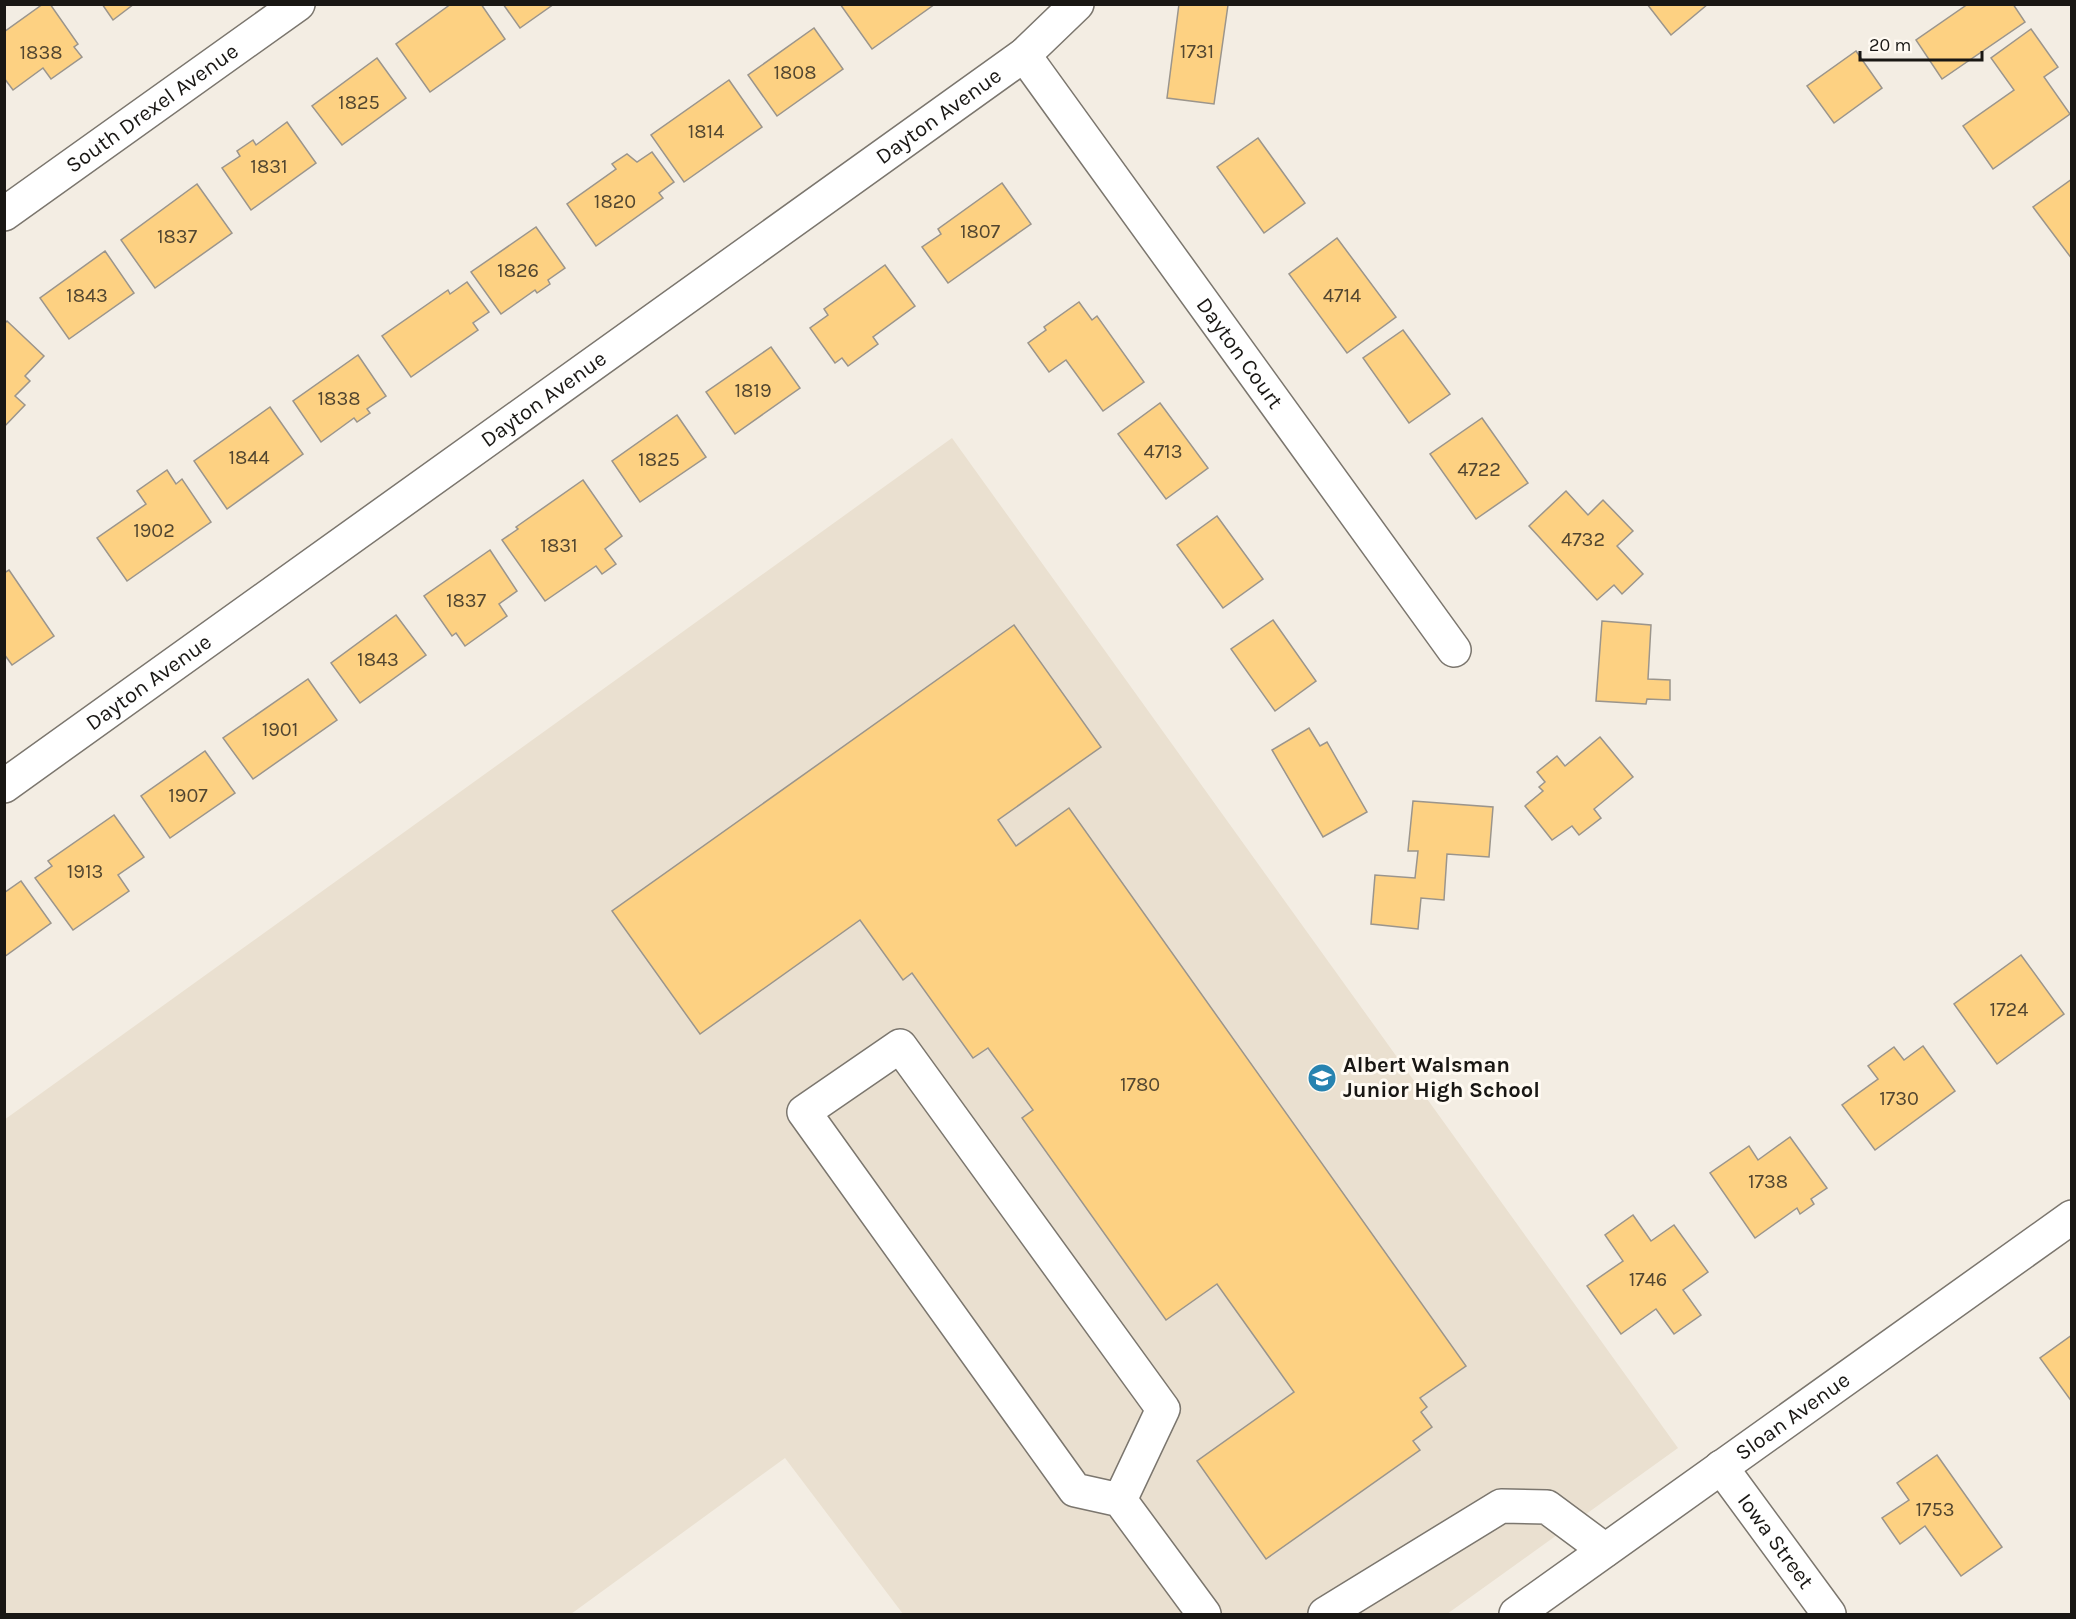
<svg xmlns="http://www.w3.org/2000/svg" width="2076" height="1619" font-family="Karla,sans-serif">
  <style>
    .built { fill: #eae0d0 }
    .building { fill: #fdd182; stroke: #9b958c; stroke-width: 1.5 }
    .lines { fill: none; stroke-linecap: round; stroke-linejoin: round }
    .minor-casing { stroke: #7b766e; stroke-width: 36 }
    .minor { stroke: #fff; stroke-width: 33 }
    .labels { text-anchor: middle; dominant-baseline: central; stroke-width: 6; stroke-linejoin: round; paint-order: stroke }
    .number-label { font-size: 20px; fill: #524630 }
    .street-label { font-size: 22px; fill: #191714; stroke: #fffaf2 }
    .poi-label { font-size: 22px; font-weight: bold; fill: #191714; stroke: #fffaf2; text-anchor: start }
  </style>
  <rect width="100%" height="100%" fill="#f3ede3"/>
  <!-- built -->
  <polygon class="built" points="952,438 1678,1448 1447,1614 903,1614 785,1458 571,1614 5,1614 4,1120"/>
  <!-- building -->
  <g class="building">
    <polygon points="43,4 50,4 78,44 74,47 82,57 51,79 43,68 13,90 4,78 4,32"/>
    <polygon points="102,4 134,4 113,20"/>
    <polygon points="451,4 481,4 505,39 430,92 396,44"/>
    <polygon points="503,4 554,4 520,28"/>
    <polygon points="840,4 935,4 872,49"/>
    <polygon points="1179,4 1228,5 1214,104 1167,98"/>
    <polygon points="1647,4 1708,4 1671,35"/>
    <polygon points="1968,4 2013,4 2025,22 1942,79 1916,40"/>
    <polygon points="814,28 843,69 777,116 748,75"/>
    <polygon points="2031,29 2058,67 2044,77 2070,114 1993,169 1963,126 2014,90 1991,58"/>
    <polygon points="1856,51 1882,88 1834,123 1807,86"/>
    <polygon points="377,58 406,98 342,145 312,106"/>
    <polygon points="729,80 762,127 684,182 651,135"/>
    <polygon points="287,122 316,163 251,210 222,168 240,156 237,151 253,140 256,145"/>
    <polygon points="1258,138 1305,203 1264,233 1217,167"/>
    <polygon points="652,152 674,182 659,193 663,198 596,246 567,204 616,169 612,164 627,154 637,162"/>
    <polygon points="2072,179 2072,259 2033,207"/>
    <polygon points="1002,183 1031,224 948,283 922,247 941,234 938,229"/>
    <polygon points="197,184 232,233 155,288 121,240"/>
    <polygon points="536,227 565,268 548,280 550,284 537,293 535,290 501,314 471,272"/>
    <polygon points="1337,238 1396,317 1347,353 1289,274"/>
    <polygon points="105,251 134,293 69,339 40,298"/>
    <polygon points="885,265 915,306 873,337 878,344 848,366 842,358 835,363 810,328 828,315 824,309"/>
    <polygon points="467,282 489,312 473,323 478,330 411,377 382,336 448,290 450,294"/>
    <polygon points="1079,302 1092,320 1097,316 1144,382 1103,411 1066,360 1049,372 1028,343 1046,330 1044,327"/>
    <polygon points="7,321 44,356 25,376 30,381 15,396 25,405 4,427 4,324"/>
    <polygon points="1403,330 1450,394 1409,423 1363,358"/>
    <polygon points="771,347 800,388 735,434 706,392"/>
    <polygon points="358,355 386,396 367,409 370,413 357,422 354,418 321,442 293,401"/>
    <polygon points="1160,403 1208,468 1166,499 1118,434"/>
    <polygon points="270,407 303,454 227,509 194,461"/>
    <polygon points="677,415 706,457 640,502 612,461"/>
    <polygon points="1482,418 1528,483 1476,519 1430,454"/>
    <polygon points="167,470 176,484 182,479 211,522 127,581 97,538 146,504 137,491"/>
    <polygon points="583,480 622,536 605,549 616,564 602,574 596,566 545,601 502,540 518,529 516,527"/>
    <polygon points="1566,491 1588,515 1603,500 1633,531 1617,546 1643,574 1622,594 1614,585 1597,600 1529,526"/>
    <polygon points="1217,516 1263,579 1223,608 1177,545"/>
    <polygon points="490,550 517,591 499,604 507,616 465,646 456,633 452,636 424,596"/>
    <polygon points="9,570 54,636 12,665 4,654 4,573"/>
    <polygon points="396,615 426,655 360,703 331,663"/>
    <polygon points="1273,620 1316,681 1275,711 1231,649"/>
    <polygon points="1602,621 1651,625 1648,679 1670,680 1670,700 1647,699 1646,704 1596,701"/>
    <polygon points="1014,625 1101,747 998,820 1016,846 1069,808 1466,1366 1420,1398 1427,1407 1421,1412 1432,1427 1413,1441 1420,1450 1266,1559 1197,1461 1294,1392 1217,1284 1166,1320 1022,1118 1033,1110 988,1048 973,1058 912,973 903,980 860,920 700,1034 612,911"/>
    <polygon points="308,679 337,720 253,779 223,738"/>
    <polygon points="1309,728 1320,746 1327,742 1367,812 1323,837 1272,750"/>
    <polygon points="1600,737 1633,777 1594,809 1601,818 1579,835 1572,826 1552,840 1525,806 1543,791 1539,787 1545,782 1537,772 1557,756 1565,766"/>
    <polygon points="205,751 235,793 170,838 141,796"/>
    <polygon points="1413,801 1493,807 1489,857 1447,854 1444,900 1421,898 1418,929 1371,924 1375,875 1415,878 1418,851 1408,851"/>
    <polygon points="114,815 144,857 118,875 129,891 73,930 35,878 52,866 48,861"/>
    <polygon points="21,881 51,923 4,957 4,893"/>
    <polygon points="2021,955 2064,1014 1997,1064 1954,1004"/>
    <polygon points="1923,1046 1955,1091 1875,1150 1842,1105 1878,1079 1868,1066 1894,1047 1904,1060"/>
    <polygon points="1790,1137 1827,1188 1811,1199 1814,1204 1800,1214 1797,1208 1755,1238 1710,1173 1749,1146 1758,1160"/>
    <polygon points="1633,1215 1651,1241 1674,1225 1708,1272 1683,1290 1701,1315 1674,1334 1656,1309 1621,1334 1587,1286 1623,1261 1605,1235"/>
    <polygon points="2072,1335 2072,1402 2040,1358"/>
    <polygon points="1937,1455 2002,1547 1961,1576 1925,1526 1900,1544 1882,1518 1909,1500 1897,1483"/>
  </g>
  <g class="lines">
    <!-- minor casing -->
    <g class="minor-casing">
      <g id="minor">
        <path id="s1" d="M1024,55L1454,650"/>
        <path id="s2" d="M4,214L298,4"/>
        <path id="s3" d="M4,786L1024,55L1077,4"/>
        <path id="s4" d="M1721,1467L1829,1614"/>
        <polyline points="1120,1500 1163,1409 900,1046 804,1112 1075,1490 1120,1500 1204,1614"/>
        <polyline points="1325,1614 1501,1506 1547,1507 1605,1550"/>
        <path id="s5" d="M1516,1614L2072,1217"/>
      </g>
    </g>
    <!-- minor -->
    <use href="#minor" class="minor"/>
  </g>
  <!-- icons -->
  <defs>
    <g id="school-disc" transform="scale(1.5)"><circle r="9.5" fill="#2783b0" stroke="#fffaf2"/><path d="M0-5L7-2L0 1L-7-2ZM-4 1L0 2.5L4 1V4Q0 6-4 4Z" fill="#fff"/></g>
  </defs>
  <g fill-rule="evenodd">
    <use href="#school-disc" x="1322" y="1078"/>
  </g>
  <g class="labels">
    <!-- number labels -->
    <g class="number-label">
      <text x="1197" y="51">1731</text>
      <text x="41" y="52">1838</text>
      <text x="795" y="72">1808</text>
      <text x="359" y="102">1825</text>
      <text x="706" y="131">1814</text>
      <text x="269" y="166">1831</text>
      <text x="615" y="201">1820</text>
      <text x="980" y="231">1807</text>
      <text x="177" y="236">1837</text>
      <text x="518" y="270">1826</text>
      <text x="87" y="295">1843</text>
      <text x="1342" y="295">4714</text>
      <text x="753" y="390">1819</text>
      <text x="339" y="398">1838</text>
      <text x="1163" y="451">4713</text>
      <text x="249" y="457">1844</text>
      <text x="659" y="459">1825</text>
      <text x="1479" y="469">4722</text>
      <text x="154" y="530">1902</text>
      <text x="1583" y="539">4732</text>
      <text x="559" y="545">1831</text>
      <text x="466" y="600">1837</text>
      <text x="378" y="659">1843</text>
      <text x="280" y="729">1901</text>
      <text x="188" y="795">1907</text>
      <text x="85" y="871">1913</text>
      <text x="2009" y="1009">1724</text>
      <text x="1140" y="1084">1780</text>
      <text x="1899" y="1098">1730</text>
      <text x="1768" y="1181">1738</text>
      <text x="1648" y="1279">1746</text>
      <text x="1935" y="1509">1753</text>
    </g>
    <!-- street labels -->
    <g class="street-label">
      <text stroke="none"><textPath href="#s2" startOffset="182">South Drexel Avenue</textPath></text>
      <text stroke="none"><textPath href="#s3" startOffset="1150">Dayton Avenue</textPath></text>
      <text stroke="none"><textPath href="#s1" startOffset="368">Dayton Court</textPath></text>
      <text stroke="none"><textPath href="#s3" startOffset="664">Dayton Avenue</textPath></text>
      <text stroke="none"><textPath href="#s3" startOffset="178">Dayton Avenue</textPath></text>
      <text stroke="none"><textPath href="#s5" startOffset="340">Sloan Avenue</textPath></text>
      <text stroke="none"><textPath href="#s4" startOffset="92">Iowa Street</textPath></text>
    </g>
    <!-- poi labels -->
    <g class="poi-label">
      <text x="1343" y="1065">Albert Walsman<tspan x="1343" dy="25">Junior High School</tspan></text>
    </g>
  </g>
  <!-- border -->
  <rect width="2076" height="1619" fill="none" stroke="#191714" stroke-width="12"/>
  <!-- scale -->
  <path d="M1860 51v9h122v-9" fill="none" stroke="#191714" stroke-width="3"/>
  <text x="1869" y="51" font-size="18" fill="#191714" stroke="#fffaf2" stroke-width="4.5" paint-order="stroke">20 m</text>
</svg>
